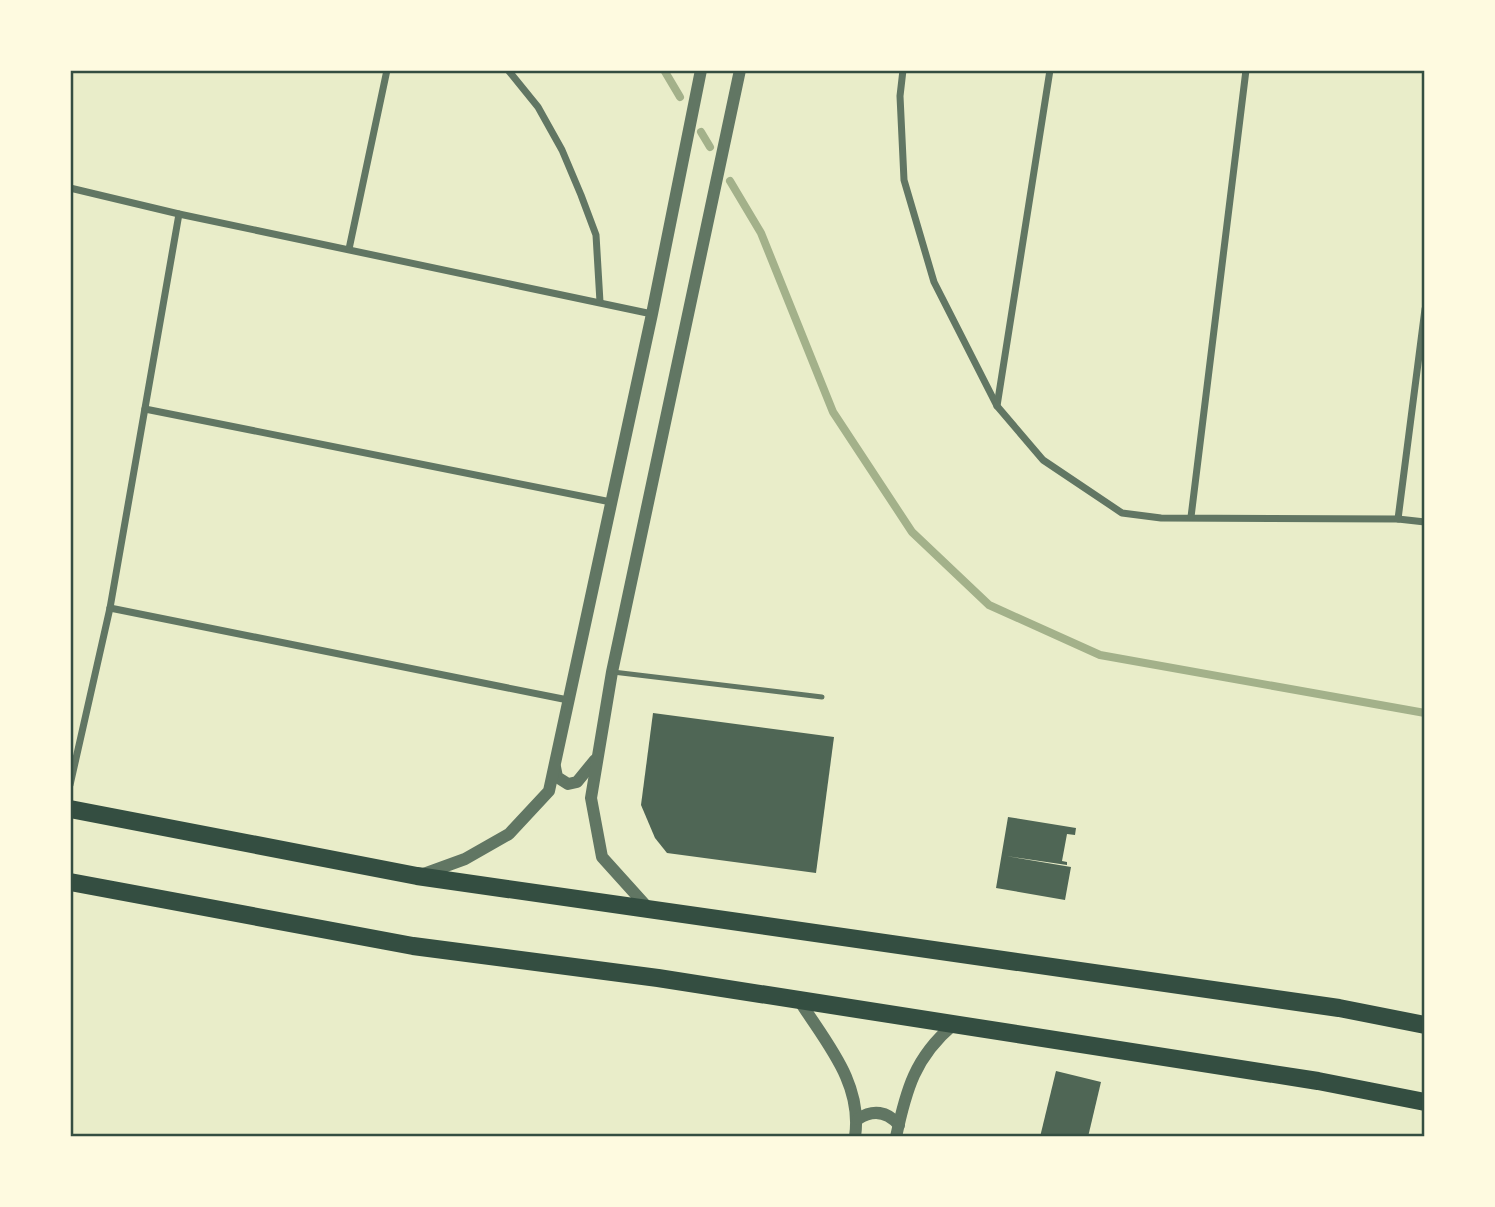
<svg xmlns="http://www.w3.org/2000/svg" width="1495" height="1207" font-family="Spectral,serif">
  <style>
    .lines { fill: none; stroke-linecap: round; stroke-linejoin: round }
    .stream { stroke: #a3b18a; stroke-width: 8 }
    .building { fill: #4f6655 }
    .service { stroke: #617663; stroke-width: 5 }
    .minor { stroke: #617663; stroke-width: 7 }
    .tertiary { stroke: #617663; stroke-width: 12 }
    .primary { stroke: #344e41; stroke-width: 18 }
    .neatline { fill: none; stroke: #344e41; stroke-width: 2.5 }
  </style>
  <rect width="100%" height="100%" fill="#e9edc9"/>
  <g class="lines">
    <!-- stream -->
    <g class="stream">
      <polyline points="664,70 680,97"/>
      <polyline points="701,132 710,147"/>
      <polyline points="730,181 761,233 833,412 912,532 989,605 1100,655 1425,713"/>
    </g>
  </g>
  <!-- building -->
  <g class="building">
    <polygon points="653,713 834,737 816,873 667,853 655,838 641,805"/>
    <polygon points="1008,817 1076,828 1075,835 1067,834 1062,861 1067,862 1067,865 1006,856 1071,867 1065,900 996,888"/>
    <polygon points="1056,1071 1101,1082 1088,1137 1040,1137"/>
  </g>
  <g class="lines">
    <!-- service -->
    <polyline class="service" points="613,672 822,697"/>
    <!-- minor -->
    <g class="minor">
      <polyline points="508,70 538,107 562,150 581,195 596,235 600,302"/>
      <polyline points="903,70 900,96 904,180 934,282 997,406 1043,460 1122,513 1161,518 1398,519 1425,522"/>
      <polyline points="70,188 179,214 652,314"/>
      <polyline points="349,249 387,70"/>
      <polyline points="997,406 1050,70"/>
      <polyline points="145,409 611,502"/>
      <polyline points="1191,517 1246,70"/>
      <polyline points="1398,519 1425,309"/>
      <polyline points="110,608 568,700"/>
      <polyline points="70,785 110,608 179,214"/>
    </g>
    <!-- tertiary -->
    <g class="tertiary">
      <polyline points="555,767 557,777 568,784 577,782 595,760"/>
      <polyline points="421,875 465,859 509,834 549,791 652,314 701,70"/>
      <polyline points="648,908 602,857 591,798 612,672 740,70"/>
      <path d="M799,1000C826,1043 863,1083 855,1137"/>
      <path d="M858,1119C873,1109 887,1111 899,1125"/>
      <path d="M896,1137C906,1090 915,1057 953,1025"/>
    </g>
    <!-- primary -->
    <g class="primary">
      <polyline points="70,809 417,876 1339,1008 1425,1025"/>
      <polyline points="70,882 413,946 658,978 1318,1081 1425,1102"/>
    </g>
  </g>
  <!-- border -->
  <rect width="1495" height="1207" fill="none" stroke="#fefae0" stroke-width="144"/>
  <rect x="72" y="72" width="1351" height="1063" class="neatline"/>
</svg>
